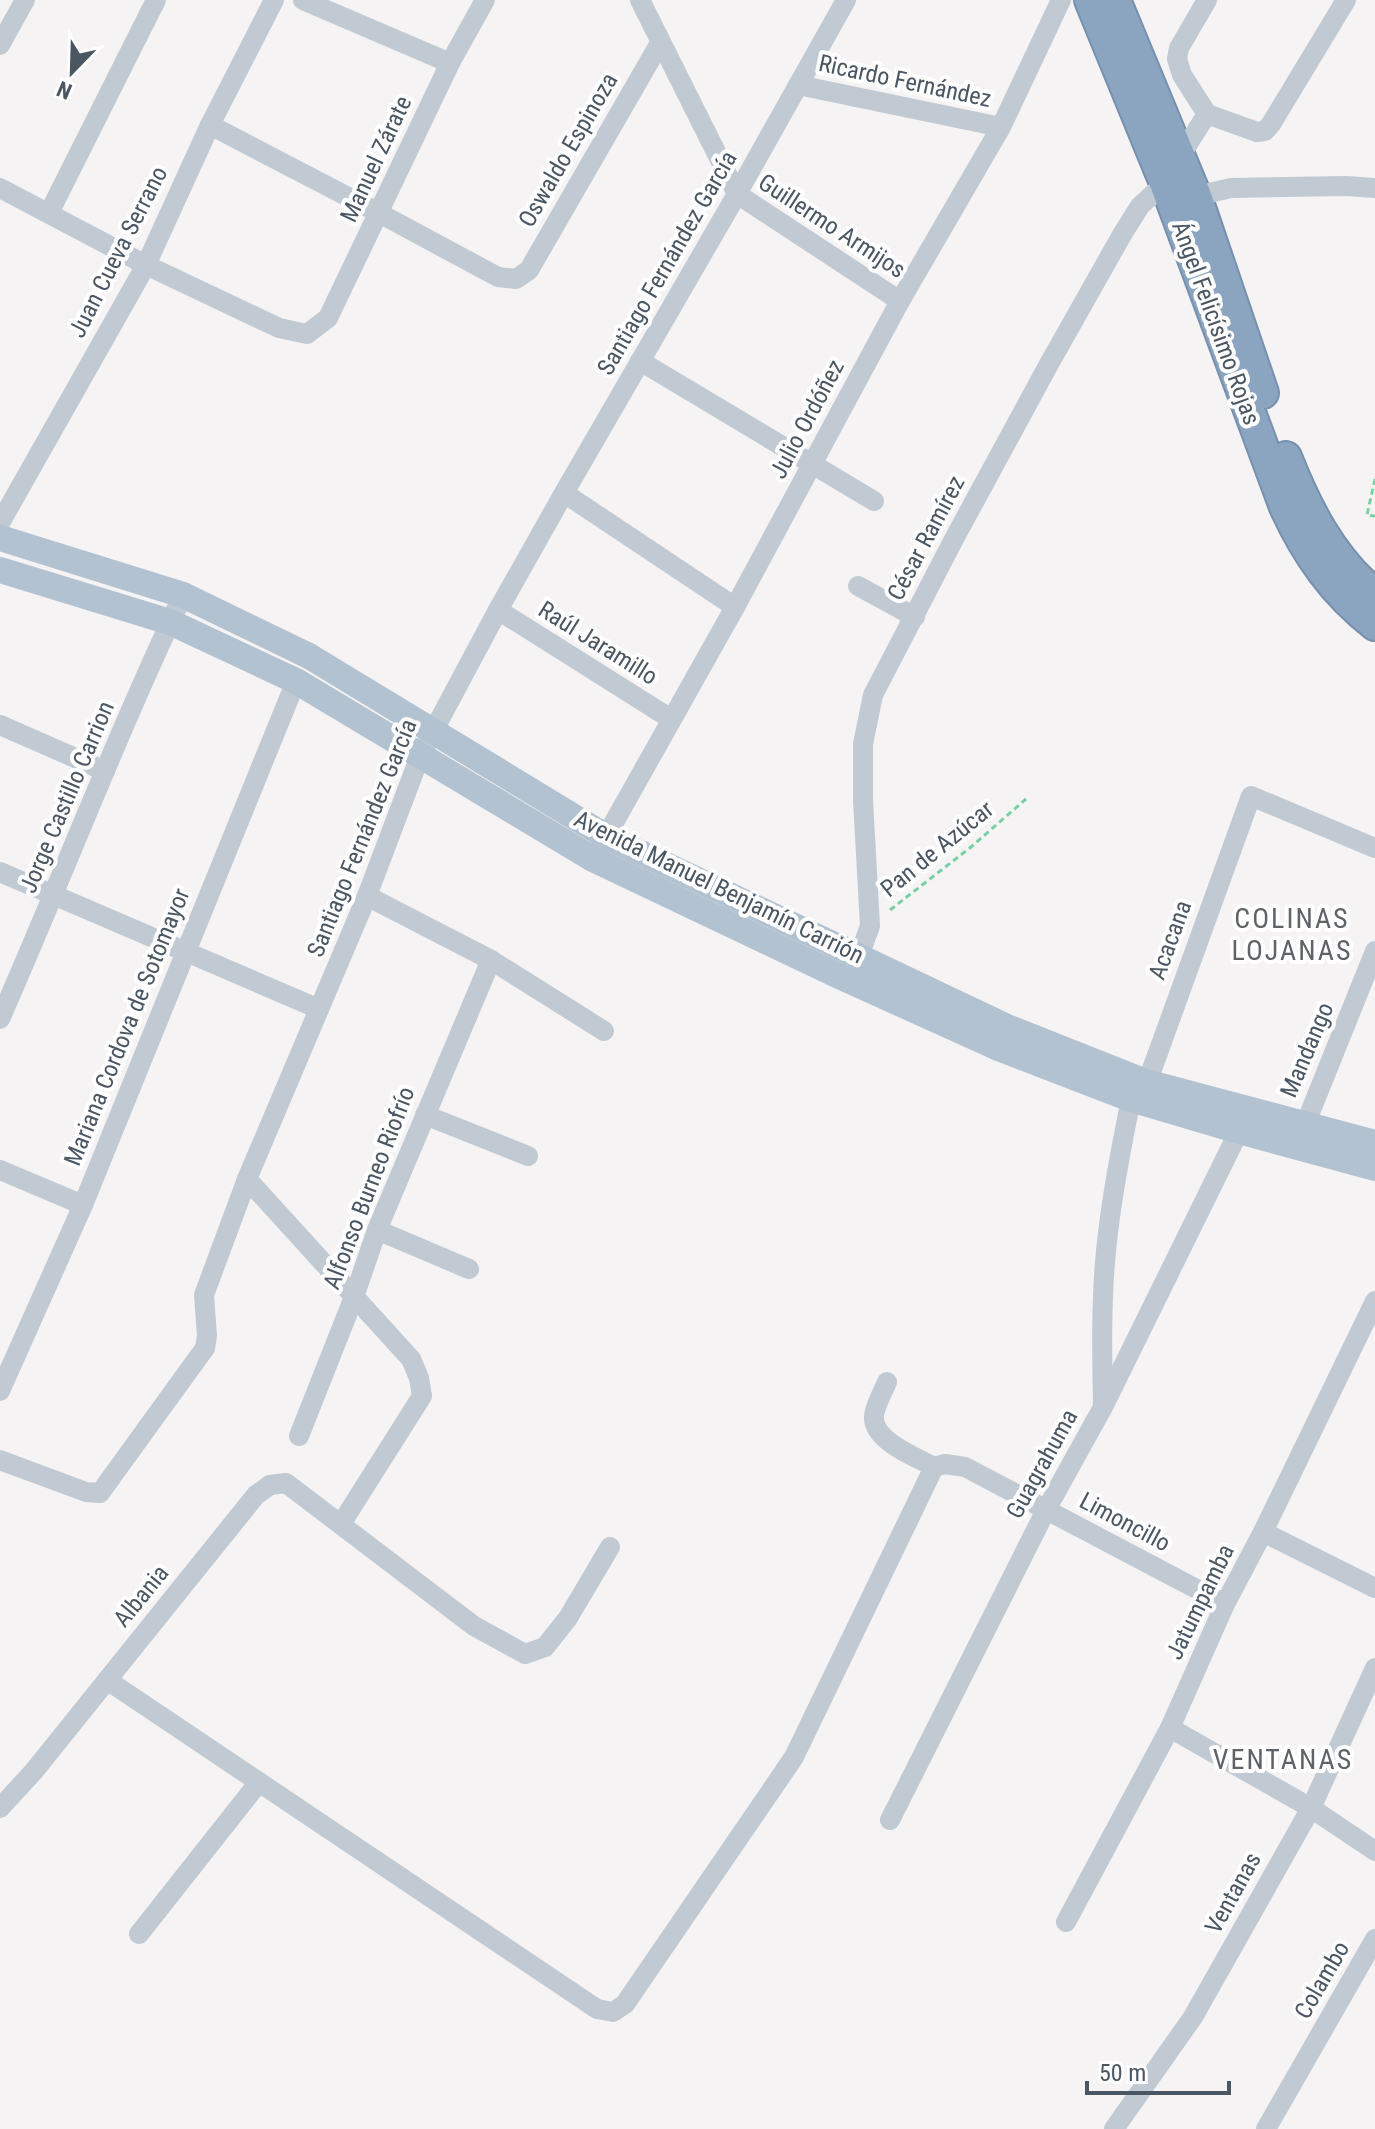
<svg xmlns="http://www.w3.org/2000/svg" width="1375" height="2129" font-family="'Roboto Condensed',sans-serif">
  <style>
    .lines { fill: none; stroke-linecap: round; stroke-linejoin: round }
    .highway-casing { stroke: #7690ad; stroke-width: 34 }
    .path { stroke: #7ad0a6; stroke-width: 3; stroke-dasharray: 6 4; stroke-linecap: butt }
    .minor { stroke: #c1cad2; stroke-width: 20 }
    .major { stroke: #b3c2d1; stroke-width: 26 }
    .highway { stroke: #8ba5c1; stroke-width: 30 }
    .labels { text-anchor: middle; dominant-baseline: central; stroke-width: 8; stroke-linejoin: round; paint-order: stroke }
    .street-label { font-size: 24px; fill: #4a5661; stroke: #fff }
    .quarter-label { font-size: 28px; letter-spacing: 2px; fill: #5f6368; stroke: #fff }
  </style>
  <rect width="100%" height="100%" fill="#f5f3f3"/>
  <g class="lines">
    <!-- highway casing -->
    <g class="highway-casing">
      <g id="highway">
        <path d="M1090,0L1165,183L1285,507C1307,555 1334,593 1375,625"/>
        <polyline points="1115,0 1196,196 1263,393"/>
        <path d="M1286,457C1306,508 1332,559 1375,594"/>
      </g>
    </g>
    <!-- path -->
    <g class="path">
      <polyline points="1375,479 1367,515 1375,516"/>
      <polyline points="890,910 971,847 1026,799"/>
    </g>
    <!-- minor -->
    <g class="minor">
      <polyline points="303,0 450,63"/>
      <polyline points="640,0 737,194 900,301"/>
      <polyline points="1207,0 1179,48 1177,59 1182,75 1207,114 1257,132 1265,131 1271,124 1346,0"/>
      <polyline points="0,45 25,0"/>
      <polyline points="798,85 1001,127"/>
      <polyline points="210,125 379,213 498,277 516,279 529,270 660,43"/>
      <polyline points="1179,158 1207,114"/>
      <polyline points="0,188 146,265 279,328 307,334 328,318 450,63 485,0"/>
      <polyline points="1196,196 1231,188 1346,186 1375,188"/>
      <polyline points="49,213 156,0"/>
      <polyline points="640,361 874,501"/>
      <polyline points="564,493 735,607"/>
      <polyline points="0,523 146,265 210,125 274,0"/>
      <polyline points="858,586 915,617"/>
      <polyline points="498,610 671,719"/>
      <polyline points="0,725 105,771"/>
      <polyline points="599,849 735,607 900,301 1001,127 1061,0"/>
      <polyline points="0,872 319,1009"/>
      <polyline points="367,896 491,960 604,1031"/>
      <polyline points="859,956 870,926 863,800 863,744 873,695 954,539 1049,364 1123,233 1140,206 1165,183"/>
      <path d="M0,1019C62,878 117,734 183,595"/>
      <polyline points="1143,1094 1251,796 1375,848"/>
      <polyline points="425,1115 528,1156"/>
      <polyline points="1305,1125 1375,951"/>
      <polyline points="0,1170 83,1205"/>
      <polyline points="247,1179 411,1359 419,1378 422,1396 341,1524"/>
      <polyline points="377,1230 469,1269"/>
      <path d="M887,1382C883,1392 874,1407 874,1417C873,1441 916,1457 934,1467L945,1464L965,1467L1225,1604"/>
      <polyline points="0,1391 83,1205 296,681"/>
      <path d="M1103,1405C1102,1353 1101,1302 1106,1251C1111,1200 1121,1149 1131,1099"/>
      <polyline points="299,1436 354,1297 377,1230 491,960"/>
      <polyline points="0,1460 86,1492 100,1493 205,1348 207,1336 204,1295 247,1179 367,896 420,756 498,610 564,493 737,194 846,0"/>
      <polyline points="1263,1532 1375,1588"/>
      <polyline points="107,1680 597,2009 613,2012 625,2004 794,1757 934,1467"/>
      <polyline points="1170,1728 1311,1808 1375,1851"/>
      <polyline points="0,1808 34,1771 256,1495 270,1485 286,1483 474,1626 525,1654 545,1647 568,1618 610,1547"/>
      <polyline points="890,1820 1046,1510 1103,1407 1239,1131"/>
      <polyline points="1066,1922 1170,1728 1225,1604 1263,1532 1375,1301"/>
      <polyline points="139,1934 259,1782"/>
      <polyline points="1114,2129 1193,2017 1311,1808 1375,1668"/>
      <polyline points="1266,2129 1375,1939"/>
    </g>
    <!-- major -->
    <g class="major">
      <polyline points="0,538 183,595 309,656 607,837 1007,1027 1146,1082 1375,1143"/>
      <polyline points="0,570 170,622 296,681 593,859 837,975 996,1047 1131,1099 1239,1131 1375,1168"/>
    </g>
    <!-- highway -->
    <use href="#highway" class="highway"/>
  </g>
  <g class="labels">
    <!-- street labels -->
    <g class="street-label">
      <text transform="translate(905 81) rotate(12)">Ricardo Fernández</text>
      <text transform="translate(568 150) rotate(-60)">Oswaldo Espinoza</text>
      <text transform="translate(376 159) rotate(-65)">Manuel Zárate</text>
      <text transform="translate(832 226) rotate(33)">Guillermo Armijos</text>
      <text transform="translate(118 252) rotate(-63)">Juan Cueva Serrano</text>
      <text transform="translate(667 263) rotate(-60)">Santiago Fernández García</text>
      <text transform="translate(1216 323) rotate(70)">Ángel Felicísimo Rojas</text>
      <text transform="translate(807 419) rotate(-62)">Julio Ordóñez</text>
      <text transform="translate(926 538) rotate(-62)">César Ramírez</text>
      <text transform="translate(598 643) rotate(32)">Raúl Jaramillo</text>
      <text transform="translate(67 797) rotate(-67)">Jorge Castillo Carrion</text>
      <text transform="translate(362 838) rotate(-68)">Santiago Fernández García</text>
      <text transform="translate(937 849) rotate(-39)">Pan de Azúcar</text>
      <text transform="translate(719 887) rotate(26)">Avenida Manuel Benjamín Carrión</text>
      <text transform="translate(1170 940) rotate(-70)">Acacana</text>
      <text transform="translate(127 1027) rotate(-68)">Mariana Cordova de Sotomayor</text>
      <text transform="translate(1307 1050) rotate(-67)">Mandango</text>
      <text transform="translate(369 1188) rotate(-69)">Alfonso Burneo Riofrío</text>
      <text transform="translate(1042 1464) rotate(-61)">Guagrahuma</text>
      <text transform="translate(1125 1522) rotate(28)">Limoncillo</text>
      <text transform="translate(141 1596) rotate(-51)">Albania</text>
      <text transform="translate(1200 1602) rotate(-64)">Jatumpamba</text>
      <text transform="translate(1233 1893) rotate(-61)">Ventanas</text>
      <text transform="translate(1322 1980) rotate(-60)">Colambo</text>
    </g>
    <!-- quarter labels -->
    <g class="quarter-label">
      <text x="1292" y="918">COLINAS<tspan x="1292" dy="32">LOJANAS</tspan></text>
      <text x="1283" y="1759">VENTANAS</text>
    </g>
  </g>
  <!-- north arrow -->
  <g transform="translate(72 72) rotate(203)" stroke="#ffffff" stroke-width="6" paint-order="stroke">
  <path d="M0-6L14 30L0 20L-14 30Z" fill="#4a5661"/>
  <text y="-12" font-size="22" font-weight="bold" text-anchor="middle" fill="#4a5661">N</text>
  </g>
  <!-- scale -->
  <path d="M1087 2081v12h142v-12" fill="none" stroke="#4a5661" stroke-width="4"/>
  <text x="1099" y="2081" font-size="24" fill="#4a5661" stroke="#ffffff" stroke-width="6" paint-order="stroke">50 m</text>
</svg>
